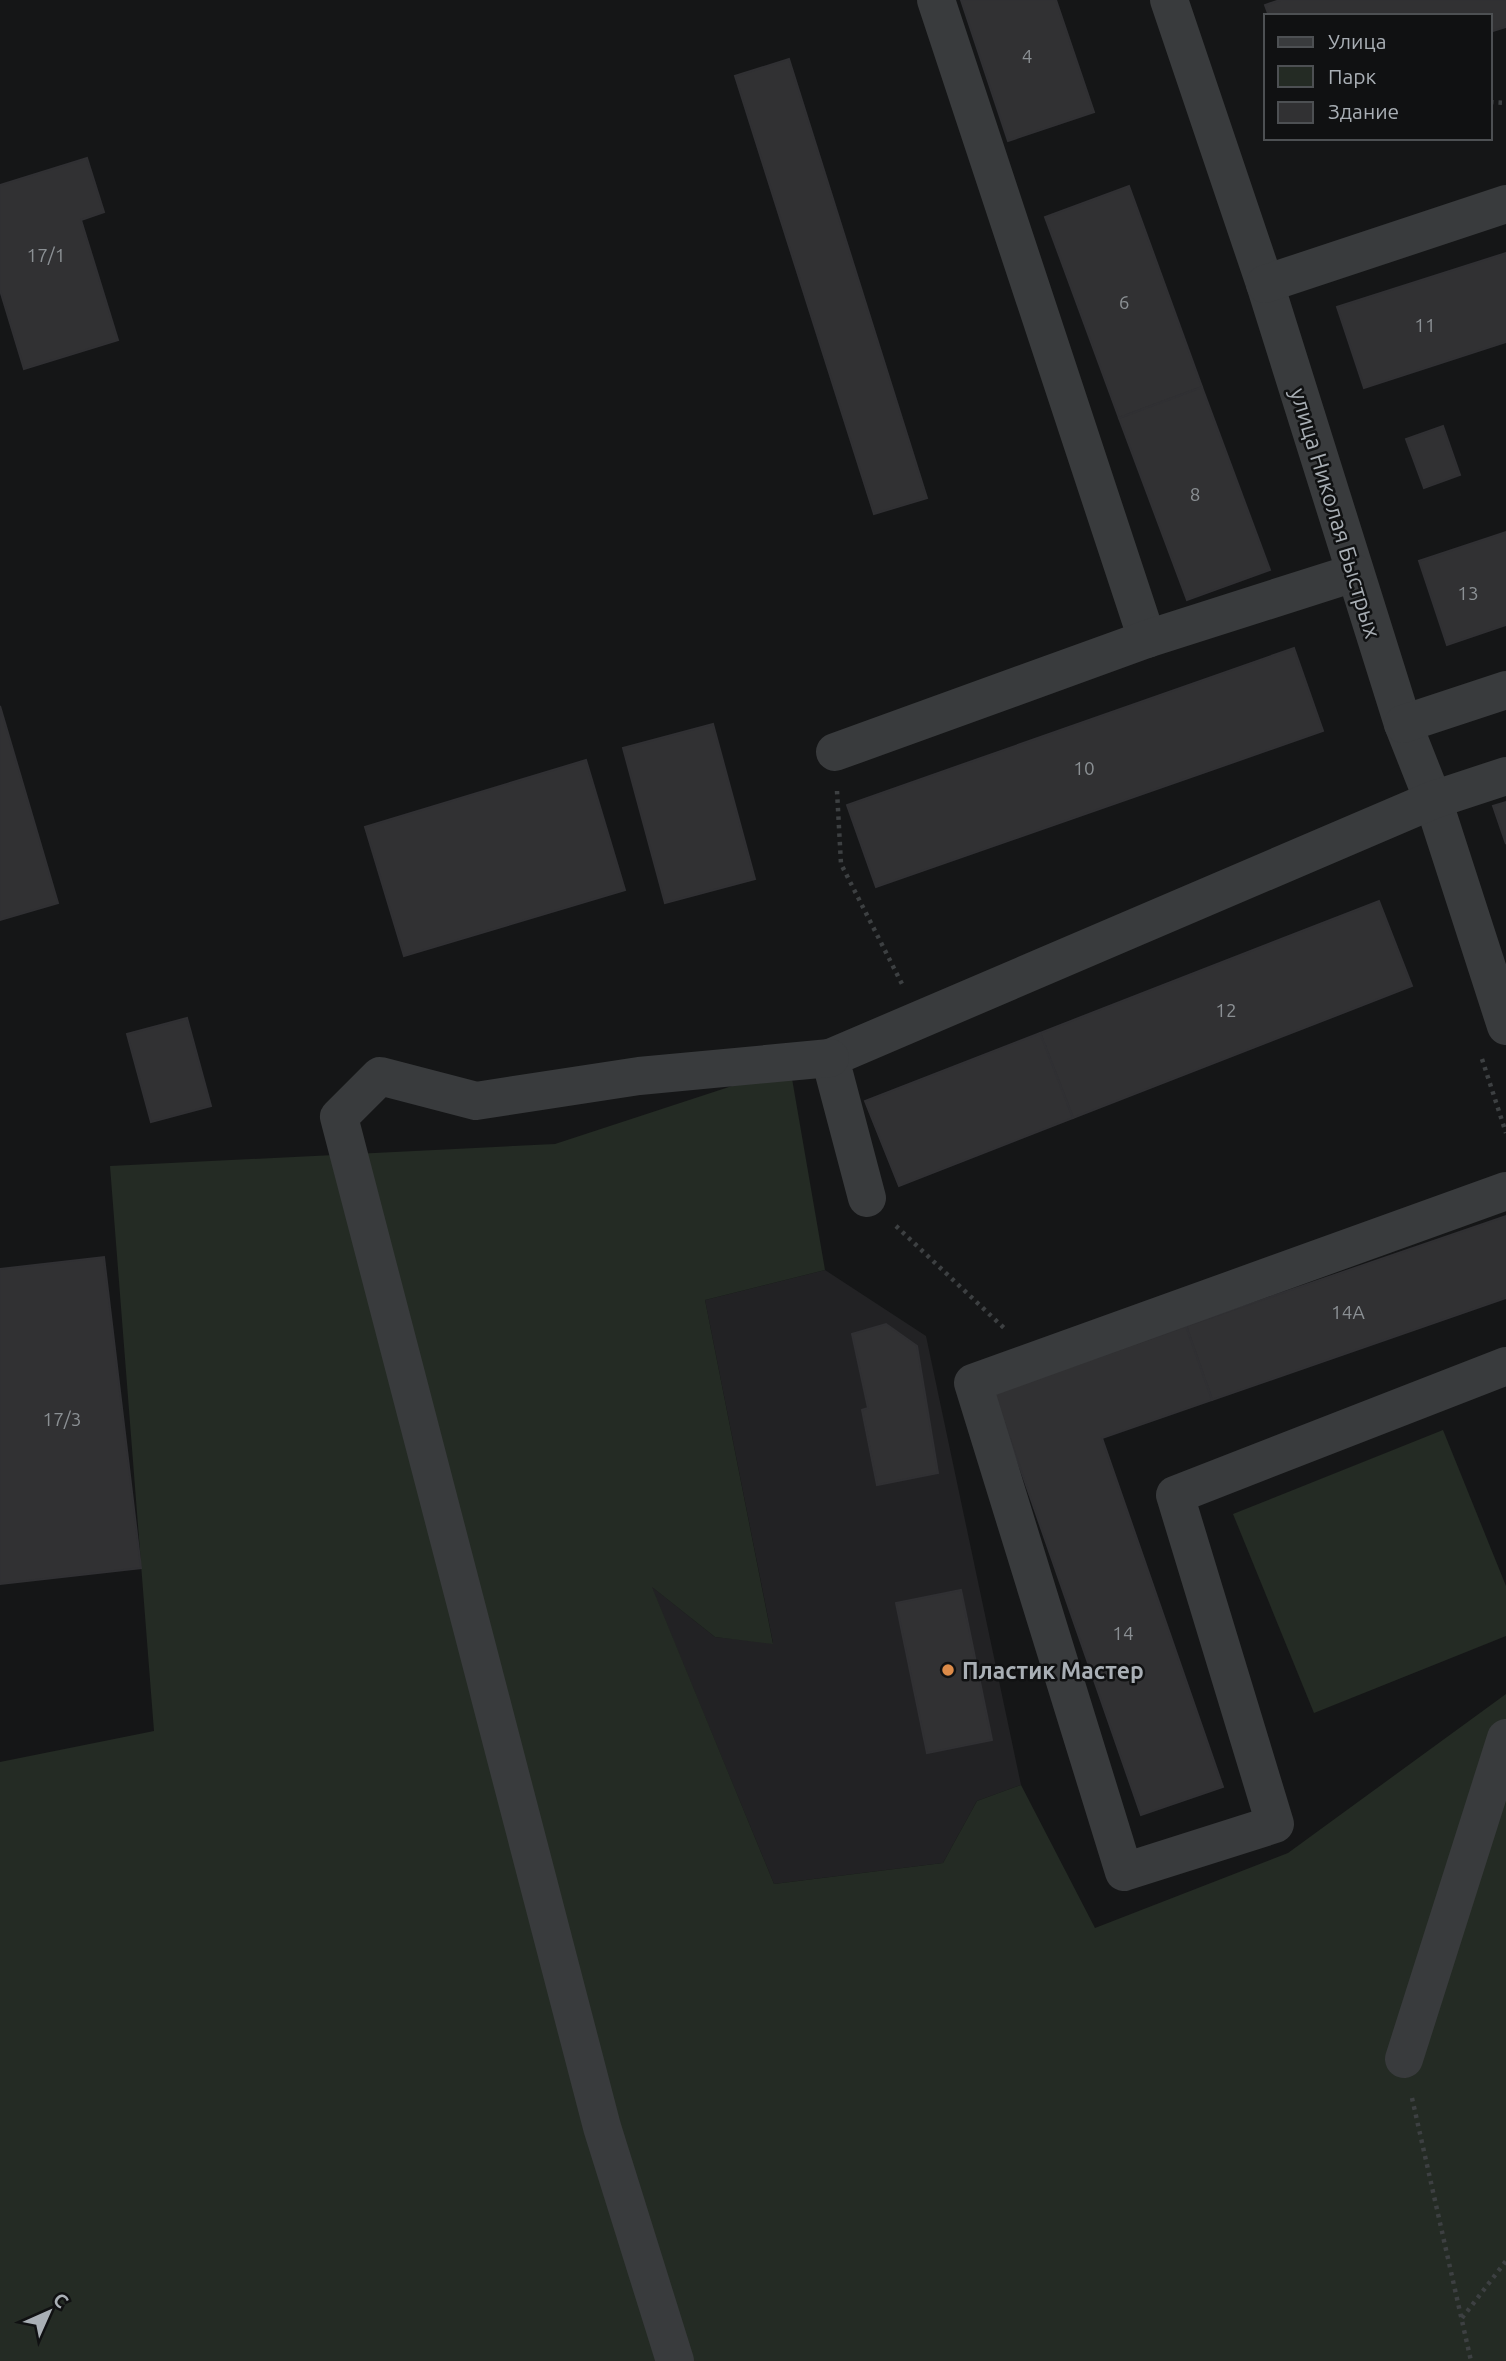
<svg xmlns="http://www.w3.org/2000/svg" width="1506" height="2361" font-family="Ubuntu,sans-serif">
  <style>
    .built { fill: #222224 }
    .green { fill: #242b24 }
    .building { fill: #313133; stroke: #303033; stroke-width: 2 }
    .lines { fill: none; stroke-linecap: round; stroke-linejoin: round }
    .path { stroke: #3d4042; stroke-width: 4.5; stroke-dasharray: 3.5 5; stroke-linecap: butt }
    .minor { stroke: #393b3d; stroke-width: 38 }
    .poi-dot { fill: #dc8b49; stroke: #101112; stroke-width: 2.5 }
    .labels { text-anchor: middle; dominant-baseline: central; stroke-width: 5; stroke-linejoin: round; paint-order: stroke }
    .number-label { font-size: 19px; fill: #8b9094 }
    .street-label { font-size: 23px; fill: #a9afb5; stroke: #101112 }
    .poi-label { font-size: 23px; font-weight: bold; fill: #a9afb5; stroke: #101112; text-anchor: start }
  </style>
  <rect width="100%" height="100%" fill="#151617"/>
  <!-- built -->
  <polygon class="built" points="825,1270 926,1336 1021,1785 977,1801 943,1863 774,1884 651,1586 715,1637 773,1643 705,1300"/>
  <!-- green -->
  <g class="green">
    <polygon points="790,1067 825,1270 705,1300 773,1644 715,1637 652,1587 774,1884 943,1863 977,1801 1021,1785 1095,1928 1288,1853 1506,1694 1506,2361 0,2361 0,1762 154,1731 110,1166 555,1144"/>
    <polygon points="1443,1430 1506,1586 1506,1636 1314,1713 1233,1514"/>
  </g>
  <!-- building -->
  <g class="building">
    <polygon points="961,0 1056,0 1094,112 1008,141"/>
    <polygon points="1280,0 1506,0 1506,27 1490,32 1490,16 1269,16 1265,5"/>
    <polygon points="789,59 927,498 874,514 735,76"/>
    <polygon points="87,158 104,212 81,220 118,340 24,369 0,290 0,185"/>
    <polygon points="1129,186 1202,387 1119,418 1045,217"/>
    <polygon points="1506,253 1506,342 1364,388 1337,307"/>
    <polygon points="1202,387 1270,570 1187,600 1119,418"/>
    <polygon points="1443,426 1460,475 1424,488 1406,439"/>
    <polygon points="1506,532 1506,625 1447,645 1419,561"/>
    <polygon points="1294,648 1323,731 876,887 847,805"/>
    <polygon points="0,706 58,903 0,920"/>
    <polygon points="713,724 755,879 665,903 623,748"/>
    <polygon points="586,760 625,890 404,956 365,827"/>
    <polygon points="1506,802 1506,844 1493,806"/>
    <polygon points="1379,901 1412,986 1073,1118 1040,1033"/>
    <polygon points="187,1018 211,1106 151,1122 127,1034"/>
    <polygon points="1040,1033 1073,1118 899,1186 865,1101"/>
    <polygon points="1506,1216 1506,1298 1212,1400 1186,1326"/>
    <polygon points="104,1257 141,1568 0,1584 0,1269"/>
    <polygon points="886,1324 917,1346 938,1473 877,1485 862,1410 868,1408 852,1334"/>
    <polygon points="1186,1326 1212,1400 1102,1438 1223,1787 1141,1815 994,1393"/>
    <polygon points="961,1590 992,1740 927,1753 896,1603"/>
  </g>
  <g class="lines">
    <!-- path -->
    <g class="path">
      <polyline points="1490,102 1506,103"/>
      <polyline points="837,791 841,864 902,984"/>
      <polyline points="1482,1059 1506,1133"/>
      <polyline points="896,1226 1004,1328"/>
      <polyline points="1412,2098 1471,2361"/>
      <polyline points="1462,2318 1506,2261"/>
    </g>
    <!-- minor -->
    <g class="minor">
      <polyline points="936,0 1147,639"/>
      <polyline points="1169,0 1265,284 1403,724 1433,800 1506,1026"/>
      <polyline points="1265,284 1506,204"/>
      <polyline points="1403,724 1506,690"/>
      <polyline points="835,752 1147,639 1354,573"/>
      <polyline points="1506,1191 973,1383 1124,1872 1275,1824 1175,1495 1506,1366"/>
      <polyline points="867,1198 830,1058 1433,800 1506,776"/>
      <polyline points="1404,2059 1506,1738"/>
      <polyline points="675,2361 602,2127 339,1117 380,1076 476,1101 639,1076 830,1058"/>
    </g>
  </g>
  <!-- markers -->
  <circle class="poi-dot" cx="948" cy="1670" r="7"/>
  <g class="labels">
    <!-- number labels -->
    <g class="number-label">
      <text x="1027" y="56">4</text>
      <text x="46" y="255">17/1</text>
      <text x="1124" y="302">6</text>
      <text x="1425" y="325">11</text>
      <text x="1195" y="494">8</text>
      <text x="1468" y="593">13</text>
      <text x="1084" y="768">10</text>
      <text x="1226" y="1010">12</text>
      <text x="1348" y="1312">14А</text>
      <text x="62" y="1419">17/3</text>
      <text x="1123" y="1633">14</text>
    </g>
    <!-- street labels -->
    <g class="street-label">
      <text transform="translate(1336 513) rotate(73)">улица Николая Быстрых</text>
    </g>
    <!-- poi labels -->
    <g class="poi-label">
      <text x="962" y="1670">Пластик Мастер</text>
    </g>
  </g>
  <!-- legend -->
  <rect x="1264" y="14" width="228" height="126" fill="#101112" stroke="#4d5053" stroke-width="2"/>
  <rect x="1278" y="37" width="35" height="10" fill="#393b3d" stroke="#4d5053" stroke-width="2"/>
  <text x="1328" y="49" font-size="21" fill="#a9afb5">Улица</text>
  <rect x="1278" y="66" width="35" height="21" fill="#242b24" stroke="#4d5053" stroke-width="2"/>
  <text x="1328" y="84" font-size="21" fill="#a9afb5">Парк</text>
  <rect x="1278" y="102" width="35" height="21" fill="#313133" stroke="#4d5053" stroke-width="2"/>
  <text x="1328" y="119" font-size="21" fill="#a9afb5">Здание</text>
  <!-- north arrow -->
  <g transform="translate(49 2312) rotate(45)" stroke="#101112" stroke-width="5" paint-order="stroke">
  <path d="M0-5L12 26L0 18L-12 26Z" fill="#a9afb5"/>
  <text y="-10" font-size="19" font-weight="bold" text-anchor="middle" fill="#a9afb5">С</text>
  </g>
</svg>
